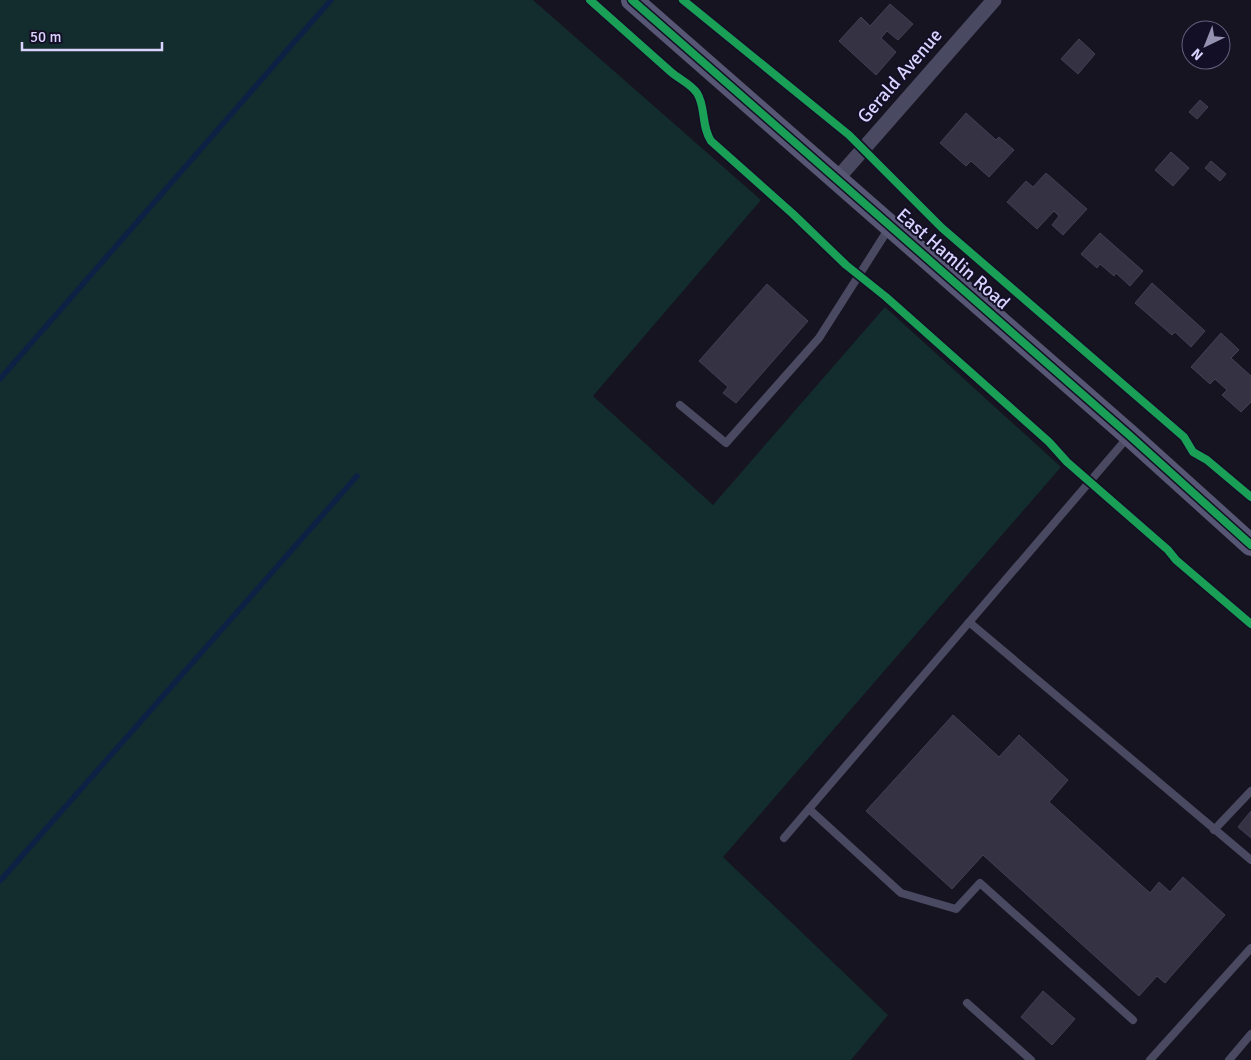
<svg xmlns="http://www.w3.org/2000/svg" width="1251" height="1060" font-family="Signika,sans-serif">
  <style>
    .green { fill: #132c2d }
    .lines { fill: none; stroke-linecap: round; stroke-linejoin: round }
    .stream { stroke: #0d2144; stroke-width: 5.5 }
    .building { fill: #343243; stroke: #433f54 }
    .lane { stroke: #4a4962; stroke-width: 8 }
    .street { stroke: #4a4962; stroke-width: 15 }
    .secondary { stroke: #575674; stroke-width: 22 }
    .cycleway-casing { stroke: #130f26; stroke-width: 11 }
    .cycleway { stroke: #1a9f57; stroke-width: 8 }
    .labels { text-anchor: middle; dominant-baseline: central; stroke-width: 4; stroke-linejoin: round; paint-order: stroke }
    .street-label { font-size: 19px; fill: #d9d4ff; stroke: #130f26 }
  </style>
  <rect width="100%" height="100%" fill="#161421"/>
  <!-- green -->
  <polygon class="green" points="0,0 533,0 761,200 593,396 713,505 885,307 1061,467 723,857 888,1015 851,1060 0,1060"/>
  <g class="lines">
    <!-- stream -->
    <g class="stream">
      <polyline points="0,379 331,0"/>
      <polyline points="0,881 357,476"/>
    </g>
  </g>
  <!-- building -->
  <g class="building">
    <polygon points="890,4 913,24 898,40 887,31 881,38 896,52 876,75 839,41 861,17 870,26"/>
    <polygon points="1079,39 1095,54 1078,74 1061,59"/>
    <polygon points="1200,100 1208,107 1197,119 1189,112"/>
    <polygon points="966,113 996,140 999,137 1014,150 989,177 971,161 966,166 940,143"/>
    <polygon points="1171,152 1189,168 1173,186 1155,170"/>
    <polygon points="1211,161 1226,174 1220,181 1205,168"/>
    <polygon points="1046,173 1087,209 1063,235 1052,225 1059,216 1054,211 1037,229 1007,202 1026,181 1033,187"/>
    <polygon points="1100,233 1143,271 1130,286 1116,273 1114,276 1100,264 1097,268 1081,254"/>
    <polygon points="1152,283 1205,331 1191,347 1175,332 1172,335 1135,303"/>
    <polygon points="767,284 808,321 736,403 723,393 728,387 699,361"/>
    <polygon points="1221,333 1239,350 1231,358 1251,376 1251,402 1241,412 1222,395 1227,390 1215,379 1210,384 1191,367"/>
    <polygon points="953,715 999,757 1019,735 1068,780 1049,802 1150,893 1159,882 1170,892 1183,877 1225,915 1165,983 1157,976 1139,996 983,855 952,889 866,811"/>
    <polygon points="1251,811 1251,838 1238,827"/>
    <polygon points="1043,991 1075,1019 1052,1045 1021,1017"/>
  </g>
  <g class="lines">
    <!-- lane -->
    <g class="lane">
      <polyline points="680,405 726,443 819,338 889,228"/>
      <polyline points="969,622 1251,860"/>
      <polyline points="809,809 901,893 956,909 980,883 1133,1020"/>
      <polyline points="1214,830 1251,791"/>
      <polyline points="784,838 1128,437"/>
      <polyline points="967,1003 1031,1060"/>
      <polyline points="1150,1060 1251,948"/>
      <polyline points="1229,1060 1251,1034"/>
    </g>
    <!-- street -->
    <polyline class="street" points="837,179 994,0"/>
    <!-- secondary -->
    <polyline class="secondary" points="632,0 1129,435 1251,545"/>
    <!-- cycleway casing -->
    <g class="cycleway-casing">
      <g id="cycleway">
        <path d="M590,0C617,24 644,48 671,72C679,79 691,84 697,93C706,107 701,126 711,141L793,214L846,265L886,297L1049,442L1067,462L1168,550L1176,560L1251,624"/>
        <polyline points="632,0 1129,435 1251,545"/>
        <polyline points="683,0 849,135 942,228 1184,437 1193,452 1207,460 1251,497"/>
      </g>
    </g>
    <!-- cycleway -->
    <use href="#cycleway" class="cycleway"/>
  </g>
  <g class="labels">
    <!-- street labels -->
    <g class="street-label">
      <text transform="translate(900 76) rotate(-49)">Gerald Avenue</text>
      <text transform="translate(953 259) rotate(41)">East Hamlin Road</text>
    </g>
  </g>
  <!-- north arrow -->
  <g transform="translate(1206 45) rotate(223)"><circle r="24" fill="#130f26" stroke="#625e7d"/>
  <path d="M0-4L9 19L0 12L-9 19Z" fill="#9591b1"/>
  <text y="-8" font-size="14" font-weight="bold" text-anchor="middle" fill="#d9d4ff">N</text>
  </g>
  <!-- scale -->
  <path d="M22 42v8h140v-8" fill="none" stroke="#d9d4ff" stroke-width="2.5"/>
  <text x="30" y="42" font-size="15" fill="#d9d4ff" stroke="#130f26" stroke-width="4" paint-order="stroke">50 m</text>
</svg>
